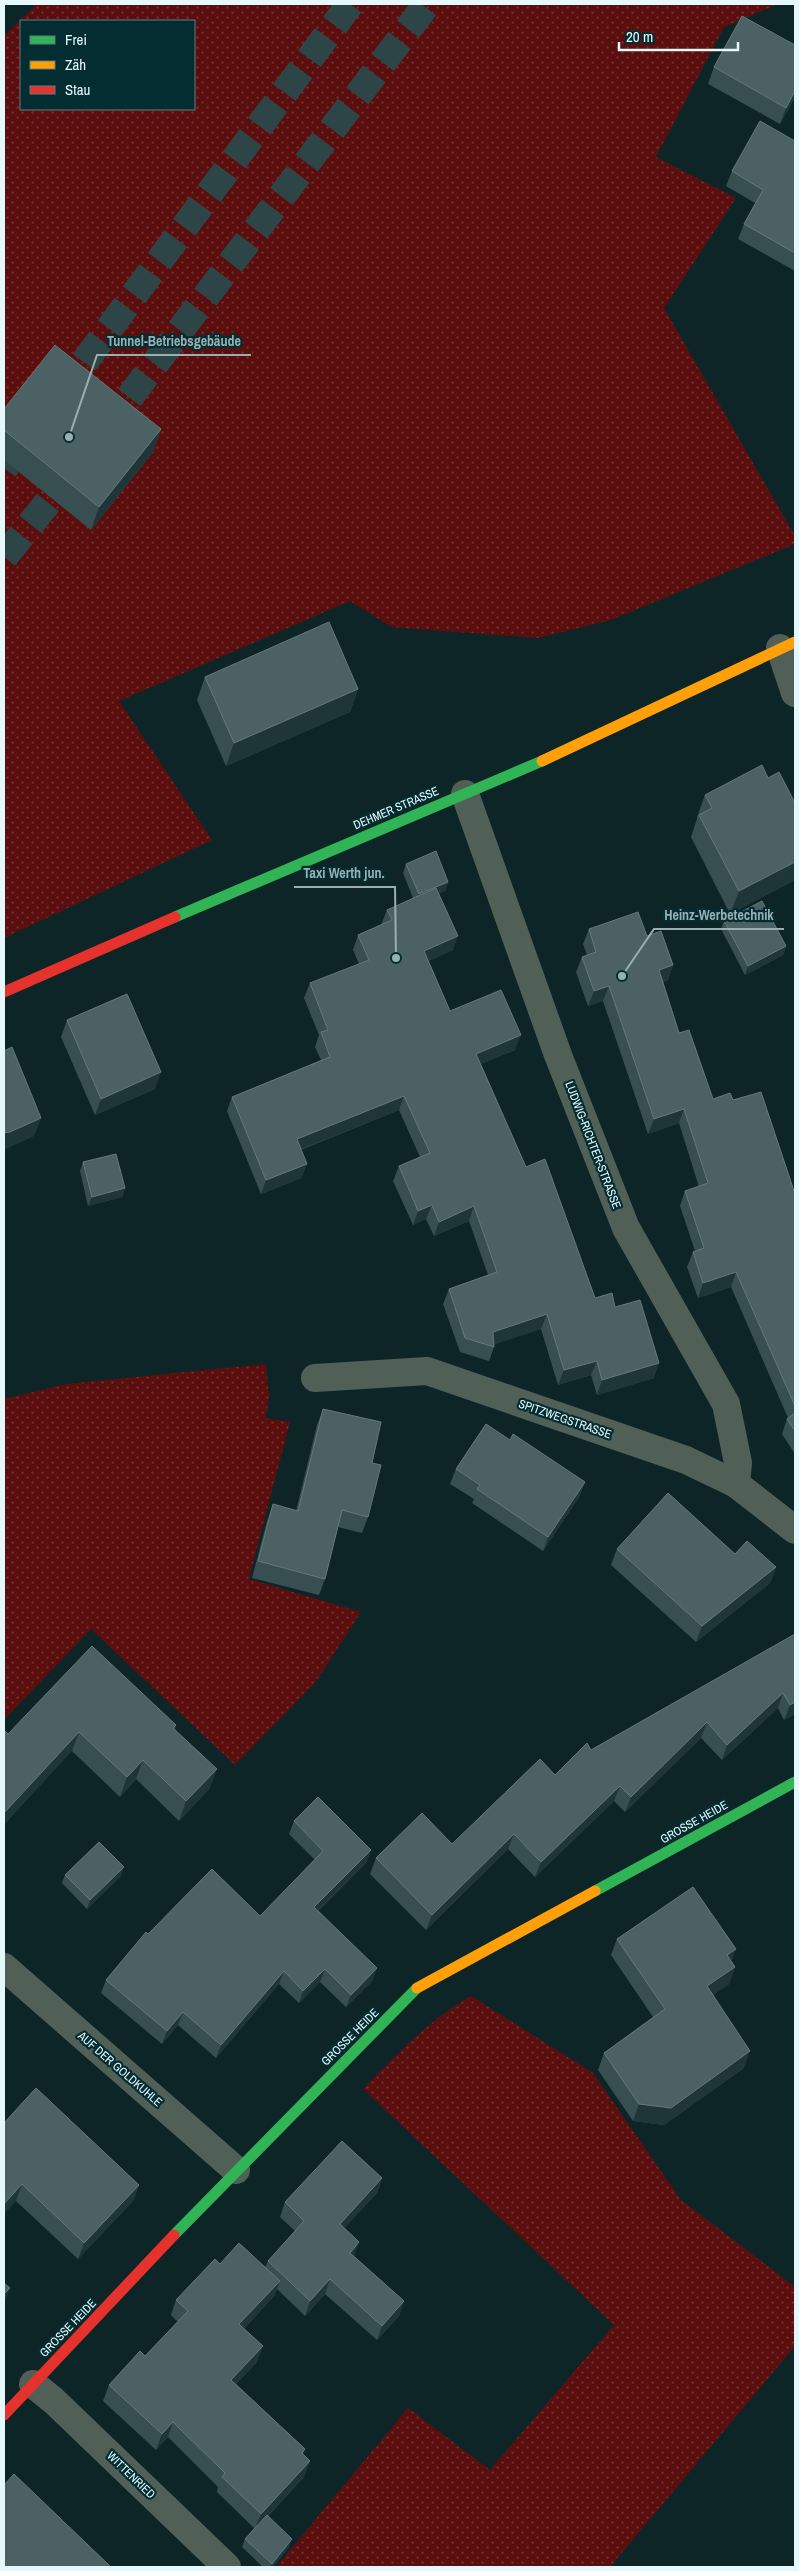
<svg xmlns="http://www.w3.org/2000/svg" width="799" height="2571" font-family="'Archivo Narrow',sans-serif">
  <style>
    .grass { fill: url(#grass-dots); fill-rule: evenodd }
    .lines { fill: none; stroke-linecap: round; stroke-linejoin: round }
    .highway-tunnel { stroke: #2e4548; stroke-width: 28; stroke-dasharray: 28 14; stroke-linecap: butt }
    .street { stroke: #516057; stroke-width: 28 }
    .fast { stroke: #30b455; stroke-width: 11 }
    .slow { stroke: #ff9f0a; stroke-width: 11 }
    .jam { stroke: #e5322d; stroke-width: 11 }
    .wall { fill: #384f52 }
    .shaded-wall { fill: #1f3639 }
    .building { fill: #4b6164; stroke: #63797c }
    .labels { text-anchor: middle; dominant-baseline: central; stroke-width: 4.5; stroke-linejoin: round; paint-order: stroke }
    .street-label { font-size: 12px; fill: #e5f9fc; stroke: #042d32 }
    .leader { fill: none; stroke: #9aafb2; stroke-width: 2 }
    .callout-dot { fill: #9aafb2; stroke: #042d32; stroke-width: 2 }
    .callout-label { font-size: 14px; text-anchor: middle; font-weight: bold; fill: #9aafb2; stroke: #042d32; stroke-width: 4.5; stroke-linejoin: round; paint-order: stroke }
  </style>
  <defs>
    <pattern id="grass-dots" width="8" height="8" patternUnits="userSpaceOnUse" patternTransform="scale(1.25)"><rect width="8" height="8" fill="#5a0f0e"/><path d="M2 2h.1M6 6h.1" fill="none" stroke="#723332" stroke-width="1.8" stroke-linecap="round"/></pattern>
  </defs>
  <rect width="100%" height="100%" fill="#0e2528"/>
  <!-- grass -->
  <g class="grass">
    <path d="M37,4H778L724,27L656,157L736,198L664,308L795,536V544L611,620L538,638L391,627L350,601L119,701L212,840L4,938V36ZM21,21H194V109H21Z"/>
    <polygon points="266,1364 269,1396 266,1418 290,1422 249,1579 361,1612 315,1683 235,1765 91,1629 4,1720 4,1399 67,1384"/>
    <path d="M471,1996L593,2073L681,2200L795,2287V2346L610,2567H276L408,2408L490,2470L614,2325L363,2089C397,2054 429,2020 471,1996Z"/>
  </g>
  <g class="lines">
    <!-- highway-tunnel -->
    <g class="highway-tunnel">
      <polyline points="59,396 350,4"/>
      <polyline points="104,431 427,4"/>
      <polyline points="4,468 30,434"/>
      <polyline points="4,557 75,469"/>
    </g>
    <!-- street -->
    <g class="street">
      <polyline points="780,648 795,693"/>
      <polyline points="465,794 558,1055 626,1228 726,1404 738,1463 736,1484"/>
      <polyline points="315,1378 427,1371 686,1460 736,1484 795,1530"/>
      <polyline points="4,1967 236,2170"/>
      <polyline points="33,2384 54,2401 227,2567"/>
    </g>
    <!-- fast -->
    <g class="fast">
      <polyline points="175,917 542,761"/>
      <polyline points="595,1891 795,1782"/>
      <polyline points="174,2235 417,1988"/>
    </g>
    <!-- slow -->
    <g class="slow">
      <polyline points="542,761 795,642"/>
      <polyline points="417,1988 595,1891"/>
    </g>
    <!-- jam -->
    <g class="jam">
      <polyline points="4,992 175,917"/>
      <polyline points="4,2415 174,2235"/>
    </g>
  </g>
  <!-- wall -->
  <g class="wall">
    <polygon points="795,45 795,97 780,124 708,84 714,67"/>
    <polygon points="795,141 795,271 738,239 744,224 755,203 726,186 732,171"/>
    <polygon points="4,409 161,429 153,452 91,530 4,460"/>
    <polygon points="205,677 358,689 350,712 226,766 197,700"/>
    <polygon points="768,778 795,803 795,880 730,914 691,837 697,819 697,817 705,795"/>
    <polygon points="406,864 448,882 445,891 439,893 453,950 428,961 450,1011 515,1050 481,1064 526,1167 595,1298 615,1307 654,1378 597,1395 591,1375 558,1385 541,1329 494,1344 494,1347 489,1361 460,1352 443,1304 449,1289 488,1275 469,1221 434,1236 426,1219 413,1225 393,1181 399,1166 420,1157 399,1110 301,1150 307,1164 301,1178 261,1194 227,1111 232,1097 321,1060 315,1047 319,1035 304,998 310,983 359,964 353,950 358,935 381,925 387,910 413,898 403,873"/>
    <polygon points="724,921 786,946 783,955 745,975 721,929"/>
    <polygon points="589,929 647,936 673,965 668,980 663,982 679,1033 713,1099 733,1100 795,1194 795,1454 782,1434 787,1419 788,1418 731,1287 698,1298 687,1267 693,1252 695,1251 680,1206 685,1191 699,1187 679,1123 648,1134 603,1001 588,1006 576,972 582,957 587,955 583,944"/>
    <polygon points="67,1020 155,1089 95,1115 61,1037"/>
    <polygon points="83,1162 125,1188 122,1197 88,1206 80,1171"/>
    <polygon points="323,1409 372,1463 368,1517 362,1533 338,1527 325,1579 319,1595 252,1578 267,1521 273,1504 296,1511 317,1425"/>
    <polygon points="510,1440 585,1482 579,1497 543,1551 472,1503 474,1499 450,1484 456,1469"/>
    <polygon points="617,1549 735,1554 776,1567 770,1583 696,1642 611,1565"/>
    <polygon points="795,1634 795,1714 784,1720 778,1708 722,1760 701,1738 625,1812 614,1801 535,1877 508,1849 426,1930 370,1874 376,1858 452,1844 555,1775"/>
    <polygon points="176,1725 175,1729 210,1788 179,1821 136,1779 120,1797 72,1751 8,1734"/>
    <polygon points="294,1821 371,1850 366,1863 318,1911 377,1968 372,1981 346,2007 320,1982 299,2003 279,1984 216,2058 178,2025 162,2044 101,1993 106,1980 148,1934 260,1916 315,1860 289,1834"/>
    <polygon points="65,1875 121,1876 87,1909 62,1883"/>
    <polygon points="617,1939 732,1961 735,1967 729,1984 713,1995 744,2068 664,2125 633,2121 598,2070 604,2053 653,2017 611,1955"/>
    <polygon points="4,2123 139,2185 133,2201 78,2259 16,2201"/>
    <polygon points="382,2178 377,2193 344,2228 354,2256 404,2301 399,2316 377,2340 325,2294 305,2316 277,2289 274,2296 244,2329 257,2362 236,2384 305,2449 303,2454 304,2477 268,2516 289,2547 273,2567 263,2567 242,2547 245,2539 254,2528 217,2492 218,2487 168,2437 156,2450 103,2401 109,2385 145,2356 178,2322 171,2315 176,2300 220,2264 265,2267 268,2261 295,2231 280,2217 285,2202"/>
  </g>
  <!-- shaded-wall -->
  <g class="shaded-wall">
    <polygon points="795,91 795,97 780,124 786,108"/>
    <polygon points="161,429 153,452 91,530 99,507"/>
    <polygon points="358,689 350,712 226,766 234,743"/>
    <polygon points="795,860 795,880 730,914 739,891"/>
    <polygon points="448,882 445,891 416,903 419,894"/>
    <polygon points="458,936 453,950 418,965 424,951"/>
    <polygon points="786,946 783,955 745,975 748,966"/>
    <polygon points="673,965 668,980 653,985 659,970"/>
    <polygon points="609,986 603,1001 588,1006 594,991"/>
    <polygon points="521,1035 515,1050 471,1068 476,1054"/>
    <polygon points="161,1072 155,1089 95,1115 101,1099"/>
    <polygon points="404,1096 399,1110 292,1153 297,1139"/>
    <polygon points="684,1109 679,1123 648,1134 654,1119"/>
    <polygon points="41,1118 34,1136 4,1150 4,1133"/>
    <polygon points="307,1164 301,1178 261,1194 266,1180"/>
    <polygon points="125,1188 122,1197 88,1206 92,1197"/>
    <polygon points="432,1205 426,1219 413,1225 418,1211"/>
    <polygon points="474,1206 469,1221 434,1236 439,1222"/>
    <polygon points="736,1272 731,1287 698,1298 703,1283"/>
    <polygon points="547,1314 541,1329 490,1346 493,1332"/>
    <polygon points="597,1361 591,1375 558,1385 564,1370"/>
    <polygon points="659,1363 654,1378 597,1395 602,1380"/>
    <polygon points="585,1482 579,1497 543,1551 548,1537"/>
    <polygon points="776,1567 770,1583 696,1642 702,1626"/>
    <polygon points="783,1693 778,1708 722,1760 727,1745"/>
    <polygon points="795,1702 795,1714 784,1720 790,1705"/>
    <polygon points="707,1722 701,1738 625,1812 631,1797"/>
    <polygon points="79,1732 72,1751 4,1825 4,1813"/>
    <polygon points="143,1760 136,1779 120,1797 127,1777"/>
    <polygon points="217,1769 210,1788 179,1821 186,1801"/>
    <polygon points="620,1786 614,1801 535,1877 541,1862"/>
    <polygon points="514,1834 508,1849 426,1930 432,1915"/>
    <polygon points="371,1850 366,1863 309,1919 314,1907"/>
    <polygon points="124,1867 121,1876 87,1909 90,1900"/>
    <polygon points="736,1949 730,1966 727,1955"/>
    <polygon points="735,1967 729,1984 701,2003 707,1986"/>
    <polygon points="377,1968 372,1981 346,2007 351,1995"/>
    <polygon points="325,1969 320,1982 299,2003 303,1991"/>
    <polygon points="284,1971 279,1984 216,2058 221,2045"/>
    <polygon points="183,2012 178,2025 162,2044 167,2031"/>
    <polygon points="750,2051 744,2068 664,2125 633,2121 639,2104"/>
    <polygon points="382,2178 377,2193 335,2238 340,2224"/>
    <polygon points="22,2184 16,2201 4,2214 4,2204"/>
    <polygon points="139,2185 133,2201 78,2259 84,2243"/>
    <polygon points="359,2242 354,2257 350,2253"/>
    <polygon points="330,2279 325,2294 305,2316 310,2301"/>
    <polygon points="280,2281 274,2296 234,2340 239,2324"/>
    <polygon points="10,2288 4,2304 4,2294"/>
    <polygon points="404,2301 399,2316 377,2340 382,2326"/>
    <polygon points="263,2346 257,2362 226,2395 231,2380"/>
    <polygon points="173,2422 168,2437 156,2450 162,2434"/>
    <polygon points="310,2461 304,2477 255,2529 261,2514"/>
    <polygon points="292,2539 289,2547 273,2567 270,2567 272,2564"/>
  </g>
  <!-- building -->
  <g class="building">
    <polygon points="742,16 795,45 795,91 786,108 714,67"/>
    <polygon points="760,121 795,141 795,253 744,224 763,190 732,171"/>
    <polygon points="55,345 161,429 99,507 4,430 4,409"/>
    <polygon points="329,622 358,689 234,743 205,677"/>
    <polygon points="762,765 768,778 779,772 795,803 795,862 739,891 699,815 712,808 705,795"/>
    <polygon points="436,851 448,882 419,894 406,864"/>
    <polygon points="436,888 458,936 424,951 450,1011 501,990 521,1035 476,1054 526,1167 545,1159 595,1298 612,1293 615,1307 640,1300 659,1363 602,1380 597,1361 564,1370 547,1314 493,1332 494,1347 465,1338 449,1289 497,1272 474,1206 439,1222 432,1205 418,1211 399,1166 430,1153 404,1096 297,1139 307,1164 266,1180 232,1097 330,1057 321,1032 328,1030 310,983 369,960 358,935 392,920 387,910"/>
    <polygon points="762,901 786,946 748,966 724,921"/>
    <polygon points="638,912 647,936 661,931 673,965 659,970 679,1033 689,1030 713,1099 730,1093 733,1100 761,1092 795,1194 795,1406 736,1272 703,1283 693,1252 704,1248 685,1191 708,1183 684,1109 654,1119 609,986 594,991 582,957 596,952 589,929"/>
    <polygon points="127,994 161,1072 101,1099 67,1020"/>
    <polygon points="12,1047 41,1118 10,1132 4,1133 4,1051"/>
    <polygon points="116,1154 125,1188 92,1197 83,1162"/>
    <polygon points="323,1409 381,1422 372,1463 381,1465 368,1517 342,1510 325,1579 258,1561 273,1504 298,1511"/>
    <polygon points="795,1413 795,1431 787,1419"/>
    <polygon points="486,1424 510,1440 513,1434 585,1482 548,1537 477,1489 480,1485 456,1469"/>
    <polygon points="668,1493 735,1554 747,1541 776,1567 702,1626 617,1549"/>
    <polygon points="795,1634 795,1702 790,1705 783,1693 727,1745 707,1722 631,1797 620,1786 541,1862 514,1834 432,1915 376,1858 422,1813 452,1844 540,1759 555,1775 587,1743 591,1750"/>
    <polygon points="92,1646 176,1725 173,1728 217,1769 186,1801 143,1760 127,1777 79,1732 4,1813 4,1730 8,1734"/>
    <polygon points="318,1797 371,1850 314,1907 377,1968 351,1995 325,1969 303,1991 284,1971 221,2045 183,2012 167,2031 106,1980 146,1932 148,1934 212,1869 260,1916 323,1851 294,1821"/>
    <polygon points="99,1842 124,1867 90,1900 65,1875"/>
    <polygon points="693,1887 736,1949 727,1955 735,1967 707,1986 750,2051 671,2108 639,2104 604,2053 665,2009 617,1939"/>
    <polygon points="36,2088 139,2185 84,2243 22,2184 4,2204 4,2123"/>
    <polygon points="342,2141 382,2178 340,2224 359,2242 350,2253 404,2301 382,2326 330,2279 310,2301 268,2261 304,2221 285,2202"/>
    <polygon points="239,2243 280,2281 239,2324 263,2346 231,2380 305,2449 302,2453 310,2461 261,2514 222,2477 225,2473 173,2422 162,2434 109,2385 140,2351 145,2356 188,2311 176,2300 215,2259 220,2264"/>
    <polygon points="4,2283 10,2288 4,2294"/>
    <polygon points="14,2474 111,2567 4,2567 4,2485"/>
    <polygon points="267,2515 292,2539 272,2564 245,2539"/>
  </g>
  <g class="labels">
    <!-- street labels -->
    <g class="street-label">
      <text transform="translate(396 808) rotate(-23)">DEHMER STRASSE</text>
      <text transform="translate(593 1145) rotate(69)">LUDWIG-RICHTER-STRASSE</text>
      <text transform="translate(565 1419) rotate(19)">SPITZWEGSTRASSE</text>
      <text transform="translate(694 1822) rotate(-29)">GROSSE HEIDE</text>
      <text transform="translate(350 2037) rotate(-45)">GROSSE HEIDE</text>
      <text transform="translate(120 2069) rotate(41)">AUF DER GOLDKUHLE</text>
      <text transform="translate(68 2328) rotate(-46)">GROSSE HEIDE</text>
      <text transform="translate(131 2475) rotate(44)">WITTENRIED</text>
    </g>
  </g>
  <!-- callouts -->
  <path class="leader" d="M69 437L97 355H251M396 958L395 887H294M622 976L654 929H784"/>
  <g class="callout-dot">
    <circle cx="69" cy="437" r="5"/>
    <circle cx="396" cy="958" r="5"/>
    <circle cx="622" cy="976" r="5"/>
  </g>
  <g class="callout-label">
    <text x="174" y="346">Tunnel-Betriebsgebäude</text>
    <text x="344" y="878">Taxi Werth jun.</text>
    <text x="719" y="920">Heinz-Werbetechnik</text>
  </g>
  <!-- border -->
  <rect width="799" height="2571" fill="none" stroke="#e5f9fc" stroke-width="10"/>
  <!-- legend -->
  <rect x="20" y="20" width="175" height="90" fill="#042d32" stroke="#5e7f83"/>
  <rect x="30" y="36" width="25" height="8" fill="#30b455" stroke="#5e7f83"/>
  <text x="65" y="45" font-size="15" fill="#e5f9fc">Frei</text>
  <rect x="30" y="61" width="25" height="8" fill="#ff9f0a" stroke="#5e7f83"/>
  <text x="65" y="70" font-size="15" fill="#e5f9fc">Zäh</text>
  <rect x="30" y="86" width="25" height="8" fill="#e5322d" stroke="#5e7f83"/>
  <text x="65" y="95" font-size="15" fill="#e5f9fc">Stau</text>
  <!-- scale -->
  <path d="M619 42v8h119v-8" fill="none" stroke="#e5f9fc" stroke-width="2.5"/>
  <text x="626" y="42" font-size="15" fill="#e5f9fc" stroke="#042d32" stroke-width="4" paint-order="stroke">20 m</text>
</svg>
